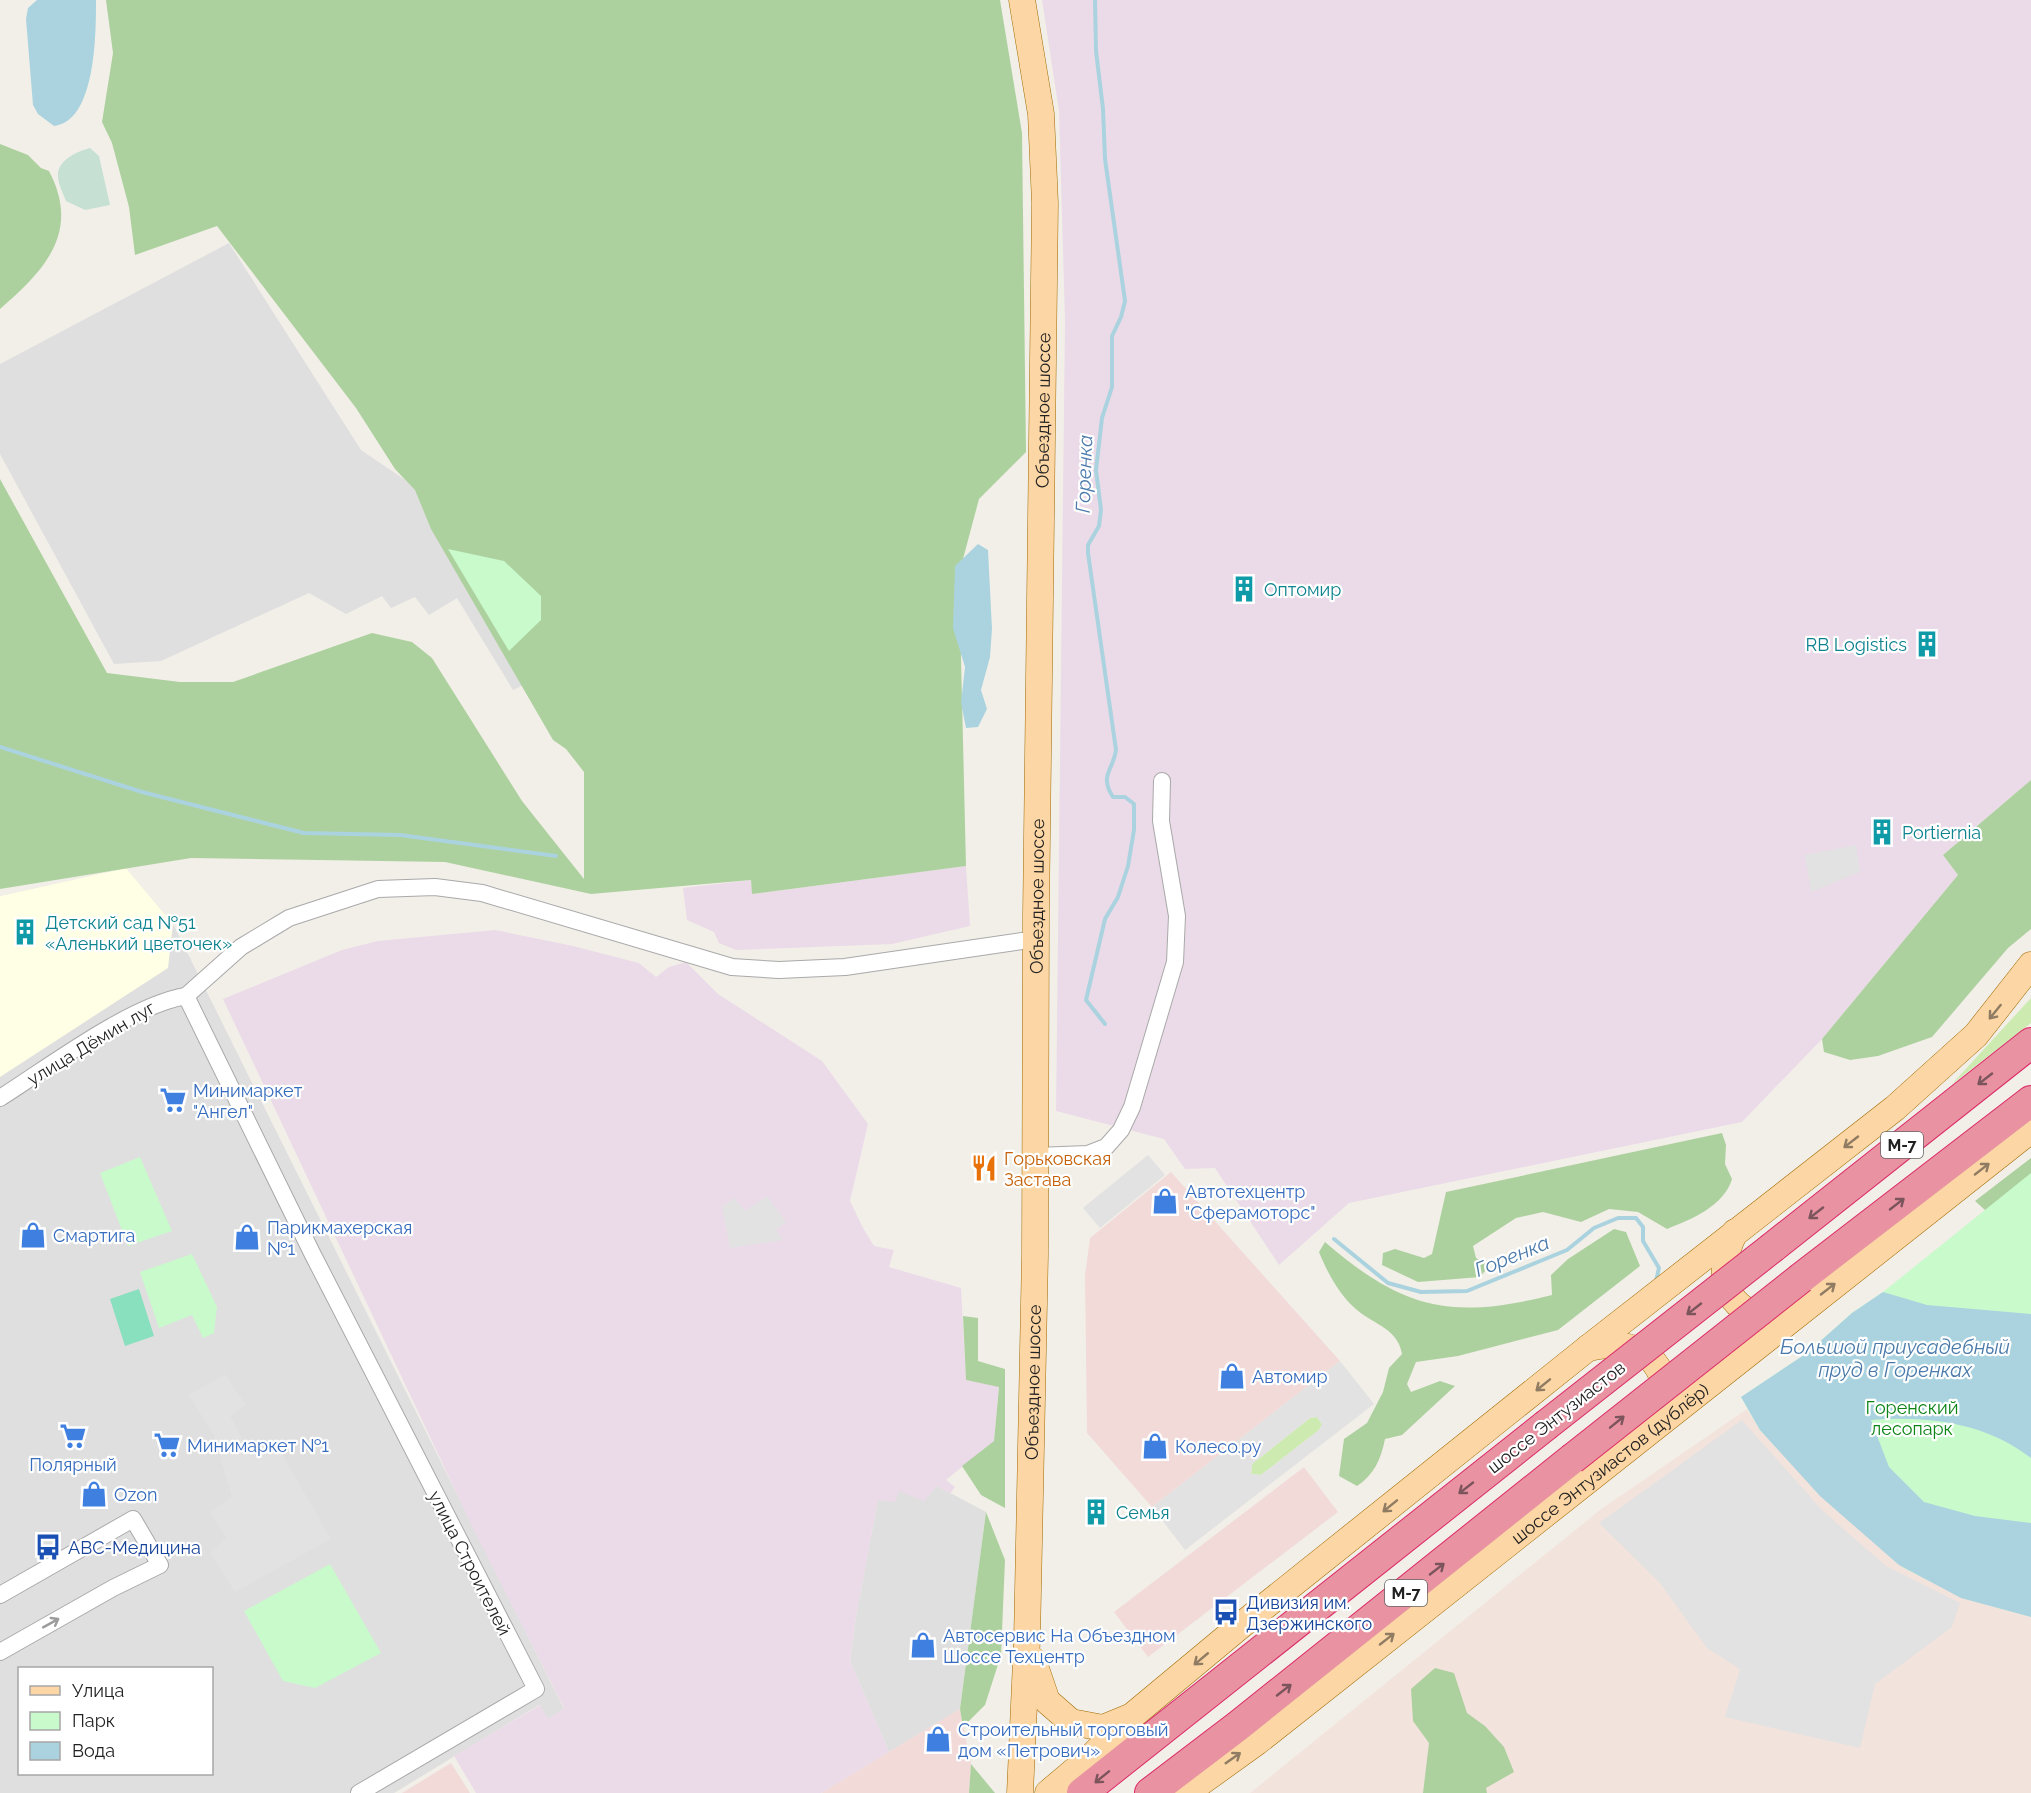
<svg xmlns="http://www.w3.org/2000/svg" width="2031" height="1793" font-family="Raleway,sans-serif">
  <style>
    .residential { fill: #e0dfdf; fill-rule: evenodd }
    .commercial { fill: #f2dad9 }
    .industrial { fill: #ebdbe8 }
    .education { fill: #ffffe5 }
    .military { fill: #f3e3dd }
    .grass { fill: #cdebb0 }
    .forest { fill: #add19e }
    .wetland { fill: #c6e0d4 }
    .park { fill: #c8facc }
    .pitch { fill: #88e0be }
    .parking { fill: #e2e2e2; fill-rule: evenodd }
    .water { fill: #aad3df }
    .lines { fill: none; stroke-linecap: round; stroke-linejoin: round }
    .stream { stroke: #aad3df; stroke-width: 4 }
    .street-casing { stroke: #a9a9a9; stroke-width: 18 }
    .primary-casing { stroke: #a06b00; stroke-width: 27 }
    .highway-casing { stroke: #dc2a67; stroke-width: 32 }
    .street { stroke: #fff; stroke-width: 16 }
    .primary { stroke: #fcd6a4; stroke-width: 26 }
    .highway { stroke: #e892a2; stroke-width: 30 }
    .highway-bridge-casing { stroke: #dc2a67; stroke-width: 32; stroke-linecap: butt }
    .highway-bridge { stroke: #e892a2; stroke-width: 30 }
    .oneway { stroke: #8f7c63 }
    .oneway2 { stroke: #7b545c }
    .oneway3 { stroke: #9c9c9c }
    .labels { text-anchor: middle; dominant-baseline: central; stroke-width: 4.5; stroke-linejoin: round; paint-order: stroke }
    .shield { fill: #fff; stroke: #646464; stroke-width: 1.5 }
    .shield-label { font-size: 16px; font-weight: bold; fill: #222 }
    .street-label { font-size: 18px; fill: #222; stroke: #fff }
    .culture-label { font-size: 18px; fill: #0d838f; stroke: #fff; text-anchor: start }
    .shop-label { font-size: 18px; fill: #366cbe; stroke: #fff; text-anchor: start }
    .food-label { font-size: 18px; fill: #c56008; stroke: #fff; text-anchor: start }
    .park-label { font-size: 18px; fill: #0c8416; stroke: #fff }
    .transit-label { font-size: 18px; fill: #164399; stroke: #fff; text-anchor: start }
    .water-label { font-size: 20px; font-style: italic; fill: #4a7aab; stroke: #fff }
  </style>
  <rect width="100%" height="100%" fill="#f2efe9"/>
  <!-- residential -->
  <g class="residential">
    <polygon points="229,243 361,450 448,509 552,671 513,690 457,598 429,615 415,597 391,608 382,596 346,614 309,593 161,661 114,664 0,454 0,364"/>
    <path d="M126,868L173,924L564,1709L548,1719L539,1705L394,1793H0V896ZM20,1668H212V1774H20Z"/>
    <polygon points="937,1486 986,1512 960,1709 889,1752 850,1661 856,1616 878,1499 899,1491"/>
  </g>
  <!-- commercial -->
  <g class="commercial">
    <polygon points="1171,1172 1340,1361 1152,1507 1087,1433 1085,1276 1090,1238"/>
    <polygon points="1304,1467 1338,1512 1148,1657 1114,1612"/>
    <polygon points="960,1709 971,1764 969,1793 821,1793"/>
    <polygon points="451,1763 470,1793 402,1793"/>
  </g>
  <!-- industrial -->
  <g class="industrial">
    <polygon points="1042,0 2031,0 2031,780 1943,855 1958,875 1822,1039 1742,1122 1349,1203 1279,1265 1215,1168 1185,1169 1164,1139 1056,1111 1065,320 1059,111"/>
    <polygon points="966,866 970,926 892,944 736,950 719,943 714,932 687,920 683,888 751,880 753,894"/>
    <polygon points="495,930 573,946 639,963 656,977 669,967 686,962 718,994 822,1061 868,1124 850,1201 863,1228 874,1246 894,1250 889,1267 961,1288 966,1380 999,1386 994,1441 946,1480 955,1487 950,1494 937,1486 924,1501 899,1491 895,1502 878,1500 856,1616 850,1661 889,1752 821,1793 476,1793 454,1756 540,1705 548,1719 564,1708 473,1528 223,999 342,950 378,941"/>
  </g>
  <!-- education -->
  <polygon class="education" points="126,868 173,924 168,968 0,1077 0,896"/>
  <!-- military -->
  <polygon class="military" points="1747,1409 1760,1430 1963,1598 2031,1617 2031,1793 1250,1793 1600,1510"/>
  <!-- grass -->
  <g class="grass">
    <polygon points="2031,998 2031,1023 1951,1085"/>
    <polygon points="1317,1417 1322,1424 1319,1430 1261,1475 1251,1474 1252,1464 1310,1418"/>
  </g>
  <!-- forest -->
  <g class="forest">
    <polygon points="106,0 1000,0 1022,133 1026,452 979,499 959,574 966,866 752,894 751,880 591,894 445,862 191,858 0,889 0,479 107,673 180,682 233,682 372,633 412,642 432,658 522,801 584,879 584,772 566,749 553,740 431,529 415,490 395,469 356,408 217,226 135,255 129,207 112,143 102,122 113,53"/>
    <path d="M0,144L28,155L41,168L49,171C81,232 45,270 0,309Z"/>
    <polygon points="2031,780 2031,929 2008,948 1932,1037 1878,1056 1850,1060 1824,1052 1822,1039 1958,875 1943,855"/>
    <path d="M1722,1133L1726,1145L1725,1164L1732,1179C1724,1206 1692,1219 1667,1229L1638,1212L1609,1209L1581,1222L1543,1212L1516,1218L1473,1246L1476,1258L1490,1265L1480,1277L1418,1282L1382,1265L1383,1253L1395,1249L1424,1258L1432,1254L1446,1192Z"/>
    <polygon points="2031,1158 2031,1203 1995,1219 1975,1201"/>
    <path d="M1614,1229L1626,1232L1640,1266L1558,1330L1458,1356L1416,1362L1407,1384L1411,1392L1440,1381L1455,1386L1402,1435L1385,1439C1381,1459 1374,1475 1357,1486L1339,1476L1344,1439L1367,1423L1383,1392L1389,1368L1402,1354C1398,1329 1375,1325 1357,1310C1340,1296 1327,1272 1319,1252L1325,1242C1404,1310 1451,1320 1552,1295L1551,1275L1568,1259Z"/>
    <polygon points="963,1316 978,1318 978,1361 1005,1369 1005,1508 981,1495 962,1466 994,1441 999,1387 966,1380"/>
    <polygon points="986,1512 1005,1560 1001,1655 985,1705 963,1727 960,1709"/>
    <polygon points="1435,1668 1454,1673 1467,1713 1485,1726 1504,1747 1514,1772 1486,1788 1487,1793 1423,1793 1429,1743 1413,1721 1411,1689"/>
    <polygon points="971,1764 995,1793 969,1793"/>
  </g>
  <!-- wetland -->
  <path class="wetland" d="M90,148L99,156L110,205L85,210L66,201C63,193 58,184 58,176C57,160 78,151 90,148Z"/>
  <!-- park -->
  <g class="park">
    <polygon points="448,549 504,561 541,596 541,620 509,651"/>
    <polygon points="140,1157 172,1231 128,1246 100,1173"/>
    <polygon points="2031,1173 2031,1617 1963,1598 1902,1567 1822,1496 1760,1430 1741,1397 1807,1353 1852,1313 1883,1292"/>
    <polygon points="192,1254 217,1307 214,1333 203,1338 192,1315 159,1328 140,1272"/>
    <polygon points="330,1564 381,1653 315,1688 283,1681 244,1611"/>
  </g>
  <!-- pitch -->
  <polygon class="pitch" points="139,1289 154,1336 125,1346 110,1299"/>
  <!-- parking -->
  <g class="parking">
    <polygon points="1856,845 1860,872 1811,892 1805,855"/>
    <polygon points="1148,1155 1165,1175 1100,1228 1083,1208"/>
    <polygon points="767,1196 786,1222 776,1230 783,1240 730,1248 722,1207 734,1198 745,1211"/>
    <path d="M1340,1361L1374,1404L1185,1550L1152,1507ZM1317,1417L1322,1424L1319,1430L1261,1475L1251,1474L1252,1464L1310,1418Z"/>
    <polygon points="225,1374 246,1405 230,1416 249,1452 274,1440 331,1539 235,1592 210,1552 227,1538 210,1512 232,1497 214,1436 189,1395"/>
    <polygon points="1742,1420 1823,1511 1886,1566 1960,1603 1952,1627 1875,1684 1860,1748 1725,1717 1740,1669 1707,1648 1660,1583 1599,1523"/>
  </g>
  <!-- water -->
  <g class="water">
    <path d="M37,0H96C96,32 96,121 54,126L38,114L33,105L26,19L28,8Z"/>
    <polygon points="978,544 988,550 992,629 990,657 981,690 987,709 978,727 966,728 961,703 965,667 953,628 955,566"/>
    <path d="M1883,1292L1927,1305L2031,1314V1458C1987,1423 1927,1415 1871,1420L1889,1467L1924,1502L1975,1516L2031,1523V1617L1961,1598L1899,1565L1820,1496L1760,1430L1741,1397L1807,1353L1852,1313Z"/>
  </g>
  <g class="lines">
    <!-- stream -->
    <g class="stream">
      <path d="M1095,0L1096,51L1103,109L1105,159L1125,301L1121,317L1112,336V387L1102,418L1096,470L1101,510L1099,526L1088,545V553L1116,750C1113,771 1099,775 1113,797H1125L1134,804V830L1128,866L1118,897L1105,919L1086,1000L1105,1024"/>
      <polyline points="0,747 142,792 304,833 400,835 556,856"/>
      <polyline points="1334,1239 1388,1283 1421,1292 1467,1291 1567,1250 1594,1228 1618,1218 1636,1218 1643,1227 1643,1241 1659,1268 1656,1281"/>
    </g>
    <!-- street casing -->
    <g class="street-casing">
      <g id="street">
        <polyline points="186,996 312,1253 536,1689 359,1793"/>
        <polyline points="186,996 241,947 289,918 378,889 435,887 482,893 732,967 779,970 845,967 1036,939"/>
        <path d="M0,1098C49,1067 131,1005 186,996"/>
        <polyline points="1036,1156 1088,1154 1106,1147 1121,1130 1132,1107 1175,962 1177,916 1161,821 1162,781"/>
        <polyline points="0,1595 133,1519 160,1565 113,1588 0,1652"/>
      </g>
    </g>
    <!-- primary casing -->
    <g class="primary-casing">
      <g id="primary">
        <path d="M1735,1232C1715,1271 1722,1313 1773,1318"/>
        <path d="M1588,1348C1630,1338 1669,1354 1664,1403"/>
        <polyline points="1033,1660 1047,1701 1071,1722 1103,1728 1132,1716 1239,1627 1588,1348 1895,1108 1976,1035 2031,965"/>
        <path id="s1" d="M1020,1793L1027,1639L1035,1255L1036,915L1045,203L1041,114L1022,0"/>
        <polyline points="1048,1793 1093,1755 1126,1722"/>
        <path id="s2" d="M1186,1793L1257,1742L2031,1130"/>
      </g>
    </g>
    <!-- highway casing -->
    <g class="highway-casing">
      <g id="highway">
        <polyline points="1773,1247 2031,1043"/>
        <polyline points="1801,1278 2031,1101"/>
        <polyline points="1082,1793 1545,1426"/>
        <polyline points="1150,1793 1238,1726 1572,1459"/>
      </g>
    </g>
    <!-- street -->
    <use href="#street" class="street"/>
    <!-- primary -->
    <use href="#primary" class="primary"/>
    <!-- highway -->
    <use href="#highway" class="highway"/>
    <!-- highway-bridge casing -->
    <g class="highway-bridge-casing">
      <g id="highway-bridge">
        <polyline points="1545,1426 1773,1247"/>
        <polyline points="1572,1459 1801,1278"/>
      </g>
    </g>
    <!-- highway-bridge -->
    <use href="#highway-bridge" class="highway-bridge"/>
  </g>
  <!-- one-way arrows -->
  <defs><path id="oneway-shaft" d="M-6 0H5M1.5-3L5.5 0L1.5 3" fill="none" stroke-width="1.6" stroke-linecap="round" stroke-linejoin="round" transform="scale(1.5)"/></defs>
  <g class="oneway">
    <use href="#oneway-shaft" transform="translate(1995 1012) rotate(129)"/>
    <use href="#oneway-shaft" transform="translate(1851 1142) rotate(142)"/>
    <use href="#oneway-shaft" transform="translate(1982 1169) rotate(-38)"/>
    <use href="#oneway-shaft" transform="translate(1828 1289) rotate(-38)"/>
    <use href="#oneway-shaft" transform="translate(1543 1385) rotate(141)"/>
    <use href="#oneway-shaft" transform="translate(1390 1506) rotate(141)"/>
    <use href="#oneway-shaft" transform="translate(1387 1639) rotate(-38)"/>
    <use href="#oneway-shaft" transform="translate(1201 1659) rotate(140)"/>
    <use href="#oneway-shaft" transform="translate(1233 1758) rotate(-35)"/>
  </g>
  <g class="oneway2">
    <use href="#oneway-shaft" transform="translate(1985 1079) rotate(142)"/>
    <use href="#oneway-shaft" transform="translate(1897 1204) rotate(-38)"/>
    <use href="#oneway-shaft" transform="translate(1816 1213) rotate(142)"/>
    <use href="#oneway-shaft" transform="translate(1694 1309) rotate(142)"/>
    <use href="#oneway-shaft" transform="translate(1617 1422) rotate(-39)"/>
    <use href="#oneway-shaft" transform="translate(1466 1488) rotate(142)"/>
    <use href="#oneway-shaft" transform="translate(1437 1569) rotate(-38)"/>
    <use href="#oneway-shaft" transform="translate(1284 1690) rotate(-38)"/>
    <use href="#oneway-shaft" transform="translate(1102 1777) rotate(141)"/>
  </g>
  <use class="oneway3" href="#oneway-shaft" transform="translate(51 1623) rotate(-29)"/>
  <!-- icons -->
  <defs>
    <g id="building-bare" transform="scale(2.07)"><path d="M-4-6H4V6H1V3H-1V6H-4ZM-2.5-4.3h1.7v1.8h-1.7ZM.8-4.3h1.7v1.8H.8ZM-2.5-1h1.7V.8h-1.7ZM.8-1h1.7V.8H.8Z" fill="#0f9aa8" stroke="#fff" stroke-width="2.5" paint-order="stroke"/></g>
    <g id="supermarket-bare" transform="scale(2.07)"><path d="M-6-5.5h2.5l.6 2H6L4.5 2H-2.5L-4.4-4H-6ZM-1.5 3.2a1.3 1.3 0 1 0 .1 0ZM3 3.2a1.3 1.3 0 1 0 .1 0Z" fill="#3f7fe0" stroke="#fff" stroke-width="2.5" paint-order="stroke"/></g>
    <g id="restaurant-bare" transform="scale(2.07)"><path d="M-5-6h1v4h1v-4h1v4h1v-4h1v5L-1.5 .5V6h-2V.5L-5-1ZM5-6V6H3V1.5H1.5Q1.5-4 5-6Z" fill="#e8710a" stroke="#fff" stroke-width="2.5" paint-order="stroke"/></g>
    <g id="shop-bare" transform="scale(2.07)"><path d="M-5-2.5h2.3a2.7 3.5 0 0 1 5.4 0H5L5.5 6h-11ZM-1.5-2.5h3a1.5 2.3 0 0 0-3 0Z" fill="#3f7fe0" stroke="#fff" stroke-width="2.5" paint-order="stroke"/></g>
    <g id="bus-bare" transform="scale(2.07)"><path d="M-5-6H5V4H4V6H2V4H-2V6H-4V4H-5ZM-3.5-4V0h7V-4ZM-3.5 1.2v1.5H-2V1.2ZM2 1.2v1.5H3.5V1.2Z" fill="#1a4fb4" stroke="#fff" stroke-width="2.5" paint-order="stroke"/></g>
  </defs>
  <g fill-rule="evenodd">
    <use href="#building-bare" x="1244" y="589"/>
    <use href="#building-bare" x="1927" y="644"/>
    <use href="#building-bare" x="1882" y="832"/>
    <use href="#building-bare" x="25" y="932"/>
    <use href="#supermarket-bare" x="173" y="1100"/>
    <use href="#restaurant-bare" x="984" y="1168"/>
    <use href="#shop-bare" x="1165" y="1201"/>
    <use href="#shop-bare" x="33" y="1235"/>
    <use href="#shop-bare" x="247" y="1237"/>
    <use href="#shop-bare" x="1232" y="1376"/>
    <use href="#supermarket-bare" x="73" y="1436"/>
    <use href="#supermarket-bare" x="167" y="1445"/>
    <use href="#shop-bare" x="1155" y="1446"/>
    <use href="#shop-bare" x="94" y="1494"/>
    <use href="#building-bare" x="1096" y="1512"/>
    <use href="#bus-bare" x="48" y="1547"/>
    <use href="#bus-bare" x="1226" y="1612"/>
    <use href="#shop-bare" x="923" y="1645"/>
    <use href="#shop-bare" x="938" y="1739"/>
  </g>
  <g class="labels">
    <!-- shield labels -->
    <g class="shield">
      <rect x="1881" y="1132" width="42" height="26" rx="4.5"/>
      <rect x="1385" y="1580" width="42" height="26" rx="4.5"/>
    </g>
    <g class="shield-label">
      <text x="1902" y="1145">М-7</text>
      <text x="1406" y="1593">М-7</text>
    </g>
    <!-- street labels -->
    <g class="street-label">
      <text stroke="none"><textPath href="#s1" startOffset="1383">Объездное шоссе</textPath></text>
      <text stroke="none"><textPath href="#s1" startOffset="897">Объездное шоссе</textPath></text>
      <text transform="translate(91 1043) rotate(-31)">улица Дёмин луг</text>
      <text stroke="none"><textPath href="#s1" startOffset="411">Объездное шоссе</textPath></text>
      <text transform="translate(1556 1417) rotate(-38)">шоссе Энтузиастов</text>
      <text stroke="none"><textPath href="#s2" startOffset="537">шоссе Энтузиастов (дублёр)</textPath></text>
      <text transform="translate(470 1563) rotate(63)">улица Строителей</text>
    </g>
    <!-- culture labels -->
    <g class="culture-label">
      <text x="1264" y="589">Оптомир</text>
      <text x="1907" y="644" text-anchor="end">RB Logistics</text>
      <text x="1902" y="832">Portiernia</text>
      <text x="45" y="922">Детский сад №51<tspan x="45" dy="21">«Аленький цветочек»</tspan></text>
      <text x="1116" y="1512">Семья</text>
    </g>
    <!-- shop labels -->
    <g class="shop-label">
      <text x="193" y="1090">Минимаркет<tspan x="193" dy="21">"Ангел"</tspan></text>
      <text x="1185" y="1191">Автотехцентр<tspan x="1185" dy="21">"Сферамоторс"</tspan></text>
      <text x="267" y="1227">Парикмахерская<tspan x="267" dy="21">№1</tspan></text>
      <text x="53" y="1235">Смартига</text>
      <text x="1252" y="1376">Автомир</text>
      <text x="187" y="1445">Минимаркет №1</text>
      <text x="1175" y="1446">Колесо.ру</text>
      <text x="73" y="1464" text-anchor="middle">Полярный</text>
      <text x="114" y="1494">Ozon</text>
      <text x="943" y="1635">Автосервис На Объездном<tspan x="943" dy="21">Шоссе Техцентр</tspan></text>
      <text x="958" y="1729">Строительный торговый<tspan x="958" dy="21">дом «Петрович»</tspan></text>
    </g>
    <!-- food labels -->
    <g class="food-label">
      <text x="1004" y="1158">Горьковская<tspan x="1004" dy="21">Застава</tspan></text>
    </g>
    <!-- park labels -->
    <g class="park-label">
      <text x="1912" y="1407">Горенский<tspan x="1912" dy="21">лесопарк</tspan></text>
    </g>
    <!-- transit labels -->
    <g class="transit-label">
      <text x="68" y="1547">АВС-Медицина</text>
      <text x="1246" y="1602">Дивизия им.<tspan x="1246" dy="21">Дзержинского</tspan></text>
    </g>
    <!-- water labels -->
    <g class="water-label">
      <text transform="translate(1084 474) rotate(-88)">Горенка</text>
      <text transform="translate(1512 1256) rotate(-22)">Горенка</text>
      <text x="1895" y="1347">Большой приусадебный<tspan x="1895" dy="23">пруд в Горенках</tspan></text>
    </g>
  </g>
  <!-- legend -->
  <rect x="18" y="1667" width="195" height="108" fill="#ffffff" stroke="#a7a7a7" stroke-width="1.5"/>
  <rect x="30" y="1686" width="30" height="9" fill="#fcd6a4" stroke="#a7a7a7" stroke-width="1.5"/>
  <text x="72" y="1697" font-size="18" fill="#222222">Улица</text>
  <rect x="30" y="1712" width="30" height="18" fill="#c8facc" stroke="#a7a7a7" stroke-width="1.5"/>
  <text x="72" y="1727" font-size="18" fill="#222222">Парк</text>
  <rect x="30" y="1742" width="30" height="18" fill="#aad3df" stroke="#a7a7a7" stroke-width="1.5"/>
  <text x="72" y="1757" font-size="18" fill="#222222">Вода</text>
</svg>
